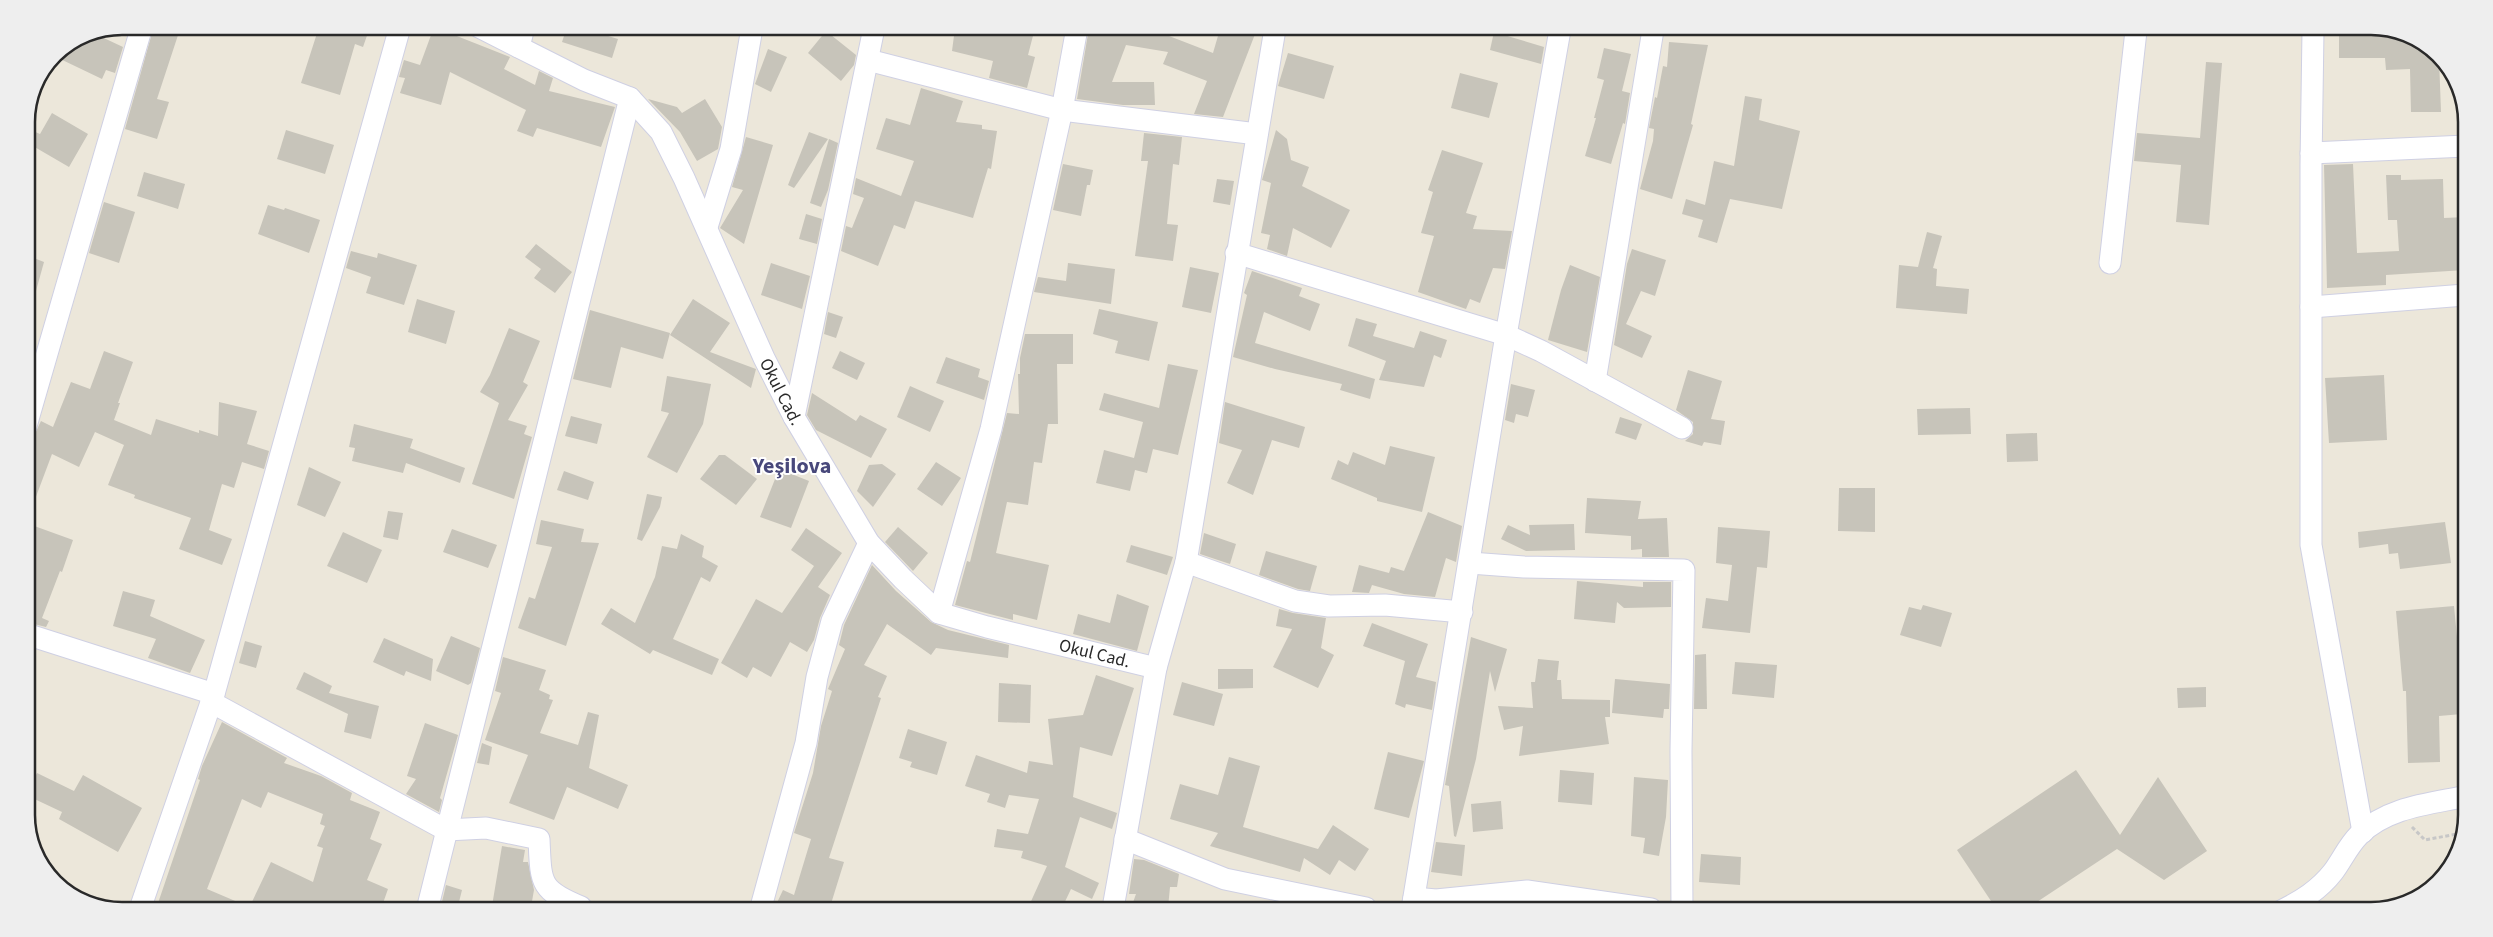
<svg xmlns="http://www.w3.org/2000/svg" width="2493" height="937" font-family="'Source Sans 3',sans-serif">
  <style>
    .building { fill: #c7c4ba }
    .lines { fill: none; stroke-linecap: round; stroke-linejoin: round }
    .minor-casing { stroke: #cfd0e3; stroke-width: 23 }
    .path { stroke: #c7c7c7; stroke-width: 3; stroke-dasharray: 4 2.5; stroke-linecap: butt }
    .minor { stroke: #fff; stroke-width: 21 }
    .labels { text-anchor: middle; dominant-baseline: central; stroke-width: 4; stroke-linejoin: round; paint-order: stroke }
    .street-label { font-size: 18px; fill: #292929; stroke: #fff }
    .district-label { font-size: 22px; font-weight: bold; fill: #48487b; stroke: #fff }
    .rim { fill: none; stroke: #292929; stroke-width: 2.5 }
  </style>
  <rect width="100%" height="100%" fill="#ece7da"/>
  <!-- building -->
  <g class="building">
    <polygon points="154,26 181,26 157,99 169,102 157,139 125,129"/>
    <polygon points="319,27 370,27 363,47 355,44 340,95 301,83"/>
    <polygon points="434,27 510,57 504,69 535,85 539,71 553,78 549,91 615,107 601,147 537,128 533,137 517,131 526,110 450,72 441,105 400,93 405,78 399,77 404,60 420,65"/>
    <polygon points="567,27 607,27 605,35 618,39 612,58 562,42"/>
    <polygon points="955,28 1035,28 1028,55 1035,57 1027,88 989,78 993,61 952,51"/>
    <polygon points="1089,28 1151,29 1213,53 1220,29 1257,29 1223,117 1194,114 1207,81 1163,64 1168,52 1126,45 1112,82 1154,82 1155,105 1123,105 1077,99"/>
    <polygon points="826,31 856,55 854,65 841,81 808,53"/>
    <polygon points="2339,31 2402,31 2439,58 2441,112 2411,112 2410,69 2386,70 2385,58 2339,58"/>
    <polygon points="91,32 123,47 115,73 106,70 102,79 54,56 85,33"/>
    <polygon points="1494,32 1544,47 1541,64 1490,50"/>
    <polygon points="1669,42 1708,45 1691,124 1693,125 1672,199 1640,189 1653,141 1654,129 1649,128 1655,97 1657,98 1663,66 1667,67"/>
    <polygon points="1604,48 1631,54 1622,91 1630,93 1625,124 1623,123 1611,164 1585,156 1596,118 1594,118 1604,80 1597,78"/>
    <polygon points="768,49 787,57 771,92 755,84"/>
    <polygon points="1288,53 1334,66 1324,99 1278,86"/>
    <polygon points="2206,62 2222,63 2209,225 2176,222 2181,165 2134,161 2137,133 2200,138"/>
    <polygon points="1460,73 1498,83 1489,118 1451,108"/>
    <polygon points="921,88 963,101 956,122 982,125 982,129 997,131 991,169 988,168 973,218 915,201 905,229 894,225 878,266 841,251 846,226 852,228 864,198 853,194 856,178 901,196 914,161 876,149 886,118 910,125"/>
    <polygon points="1745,96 1762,99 1759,120 1800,131 1782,209 1730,199 1717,243 1698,237 1703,220 1682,214 1686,199 1705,205 1714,161 1734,166"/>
    <polygon points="648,99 677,107 682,113 705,99 722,127 718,149 697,161 680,132"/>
    <polygon points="52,113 88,134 69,167 26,142 26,128 40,134"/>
    <polygon points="286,130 334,145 325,174 277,159"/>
    <polygon points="1276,130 1287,139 1291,160 1309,167 1302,186 1350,210 1331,248 1293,228 1287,256 1267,249 1270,235 1261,233 1271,183 1262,180"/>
    <polygon points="809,132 828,139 794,188 788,185"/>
    <polygon points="1144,133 1182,137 1179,165 1173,164 1167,224 1178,225 1173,261 1135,256 1148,161 1141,161"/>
    <polygon points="746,137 773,145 744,244 720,228 743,190 732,187"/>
    <polygon points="829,139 838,143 828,190 821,207 810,203"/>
    <polygon points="1442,150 1483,163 1466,213 1477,216 1473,229 1512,231 1505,269 1493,268 1480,303 1470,299 1466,309 1418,292 1434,236 1421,233 1433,192 1428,190"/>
    <polygon points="1063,164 1093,170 1090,185 1087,185 1081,216 1053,210"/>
    <polygon points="2353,164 2357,253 2399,251 2397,220 2388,220 2386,175 2401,175 2401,180 2443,179 2444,218 2466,217 2465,270 2386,275 2386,285 2327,288 2324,165"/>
    <polygon points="144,172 185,184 178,209 137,196"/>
    <polygon points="1217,179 1234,181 1230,205 1213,202"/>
    <polygon points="104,202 135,212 119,263 89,253"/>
    <polygon points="268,205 284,210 285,208 320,220 309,253 258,234"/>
    <polygon points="806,214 822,219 817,244 799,239"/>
    <polygon points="1927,232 1942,236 1933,268 1937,269 1936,286 1969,289 1967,314 1896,308 1899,265 1918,267"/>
    <polygon points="536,244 572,272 555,293 534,278 541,269 525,257"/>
    <polygon points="1632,249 1666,260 1655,296 1641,291 1626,324 1652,336 1642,358 1614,345 1627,264"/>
    <polygon points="351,251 377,258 378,253 417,265 404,305 366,293 371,277 346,268"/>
    <polygon points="26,255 44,262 31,309 26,308"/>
    <polygon points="771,263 810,276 802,309 761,295"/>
    <polygon points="1068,263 1115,269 1111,304 1034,292 1038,277 1066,281"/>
    <polygon points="1570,265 1600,277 1587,352 1548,340 1561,290"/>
    <polygon points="1190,267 1219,273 1211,313 1182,307"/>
    <polygon points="1252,271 1302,288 1299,296 1320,304 1310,331 1264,312 1255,343 1375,379 1370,399 1340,390 1342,384 1275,369 1233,357 1247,295 1244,293"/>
    <polygon points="417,299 455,311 446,344 408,332"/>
    <polygon points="693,299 730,323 710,352 756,369 751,388 670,335"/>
    <polygon points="1099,309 1158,322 1149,361 1115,353 1118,341 1093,334"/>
    <polygon points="590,310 670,333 663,359 621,347 611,388 573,379"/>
    <polygon points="828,312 843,317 836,338 824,334"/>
    <polygon points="1356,318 1377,324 1373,336 1414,348 1420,331 1447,340 1441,358 1434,355 1424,387 1379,380 1386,361 1348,346"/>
    <polygon points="509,328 540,341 523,382 528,385 508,420 527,426 524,434 532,437 514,499 472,484 499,403 480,392 490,375"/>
    <polygon points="1025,334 1073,334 1073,364 1057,364 1058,424 1048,424 1042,463 1034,462 1028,505 1007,502 996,553 1049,565 1037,620 1013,614 1013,620 955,605 967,561 970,562 1007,413 1019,414 1018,374 1020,374 1020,358"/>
    <polygon points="104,351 133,362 118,403 120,403 114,420 151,435 156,419 199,433 199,430 218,436 219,402 257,411 247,444 269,451 264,469 242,462 234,488 222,484 209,530 232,539 222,565 179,549 191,518 134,498 135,495 108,485 124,445 95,432 79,467 52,454 28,518 26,518 26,452 41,421 53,427 71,382 90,389"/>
    <polygon points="840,351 865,363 857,380 832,368"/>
    <polygon points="946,357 980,369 978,377 989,381 984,400 936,383"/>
    <polygon points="1168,364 1198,370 1178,455 1153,449 1147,473 1135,470 1130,491 1096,483 1104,450 1134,458 1143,422 1099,410 1104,393 1159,408"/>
    <polygon points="1688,370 1722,381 1711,419 1725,421 1721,445 1704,442 1702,446 1685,441 1693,434 1693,422 1676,410"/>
    <polygon points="2384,375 2387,440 2329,443 2325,378"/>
    <polygon points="667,376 711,384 703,424 677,473 647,457 669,413 661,411"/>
    <polygon points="1511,384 1535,390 1528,417 1516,414 1514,423 1505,420"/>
    <polygon points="910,386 944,401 930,432 897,417"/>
    <polygon points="812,393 856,421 860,415 887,429 871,458 816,430 807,415"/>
    <polygon points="1225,402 1305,427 1299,448 1272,440 1253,495 1227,483 1242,450 1219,443"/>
    <polygon points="1970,408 1971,434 1918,435 1917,409"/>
    <polygon points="571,416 602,424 597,444 565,436"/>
    <polygon points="1620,417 1642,424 1636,440 1615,433"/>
    <polygon points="354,424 413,439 410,448 465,468 460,483 406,463 403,473 352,461 355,448 349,447"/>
    <polygon points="2037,433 2038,461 2007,462 2006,434"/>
    <polygon points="1390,446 1435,457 1422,512 1377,501 1377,498 1331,479 1338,460 1348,465 1353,452 1385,465"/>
    <polygon points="719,455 725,455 757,479 736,505 700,479"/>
    <polygon points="936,462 961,478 942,506 917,489"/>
    <polygon points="882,464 896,474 873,507 857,491 869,465"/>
    <polygon points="309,467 341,482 325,517 297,505"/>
    <polygon points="779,469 809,481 791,528 760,517"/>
    <polygon points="564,471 594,482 588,500 557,490"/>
    <polygon points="1839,488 1875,488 1875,532 1838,531"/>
    <polygon points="647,494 662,497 660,507 642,541 637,539"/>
    <polygon points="1587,498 1641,501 1638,519 1667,518 1669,557 1642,557 1642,549 1631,550 1631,536 1585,533"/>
    <polygon points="388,511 403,513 398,540 383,537"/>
    <polygon points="1428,512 1462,526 1456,562 1446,558 1435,597 1404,594 1372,585 1369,593 1352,592 1359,565 1389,573 1391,567 1404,571"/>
    <polygon points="541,520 584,529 581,542 599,543 566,646 518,628 529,597 535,599 552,547 536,544"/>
    <polygon points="2445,522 2451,563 2400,569 2398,553 2389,554 2388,544 2359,548 2358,532"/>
    <polygon points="26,523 73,540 62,572 60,571 42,618 49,621 46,627 26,622"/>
    <polygon points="1574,524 1575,550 1526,551 1501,539 1508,525 1530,535 1529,525"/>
    <polygon points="898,527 928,553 913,571 885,542"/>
    <polygon points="1718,527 1770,531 1767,568 1757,567 1750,633 1702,628 1706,598 1728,601 1732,565 1716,563"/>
    <polygon points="806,528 842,553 818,587 830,595 820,618 814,640 807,652 790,642 771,677 753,667 747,678 721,663 756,599 782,613 814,566 791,550"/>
    <polygon points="452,529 497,545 488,568 443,552"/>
    <polygon points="343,532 382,550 367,583 327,566"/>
    <polygon points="1204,533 1236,544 1230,564 1200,554"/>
    <polygon points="681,534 704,546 702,557 718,566 710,582 701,577 673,639 719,659 712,675 653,650 650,654 601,624 611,608 635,623 655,577 662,546 677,549"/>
    <polygon points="1131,545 1173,557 1167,575 1126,562"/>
    <polygon points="1266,551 1317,566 1310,591 1298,589 1259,575"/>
    <polygon points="872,565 896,591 931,622 948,630 1009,645 1008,658 936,648 931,655 887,624 864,665 887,676 878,697 881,698 829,858 844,862 830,907 775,907 783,890 794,895 811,839 794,833 813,773 821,726 832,691 828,689 845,649 839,645 844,625"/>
    <polygon points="1577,581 1643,587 1643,582 1671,582 1671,607 1624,608 1617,602 1615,623 1574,619"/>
    <polygon points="123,591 155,600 150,616 205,640 190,673 148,658 156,639 113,626"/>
    <polygon points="1117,594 1149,606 1137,651 1073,634 1078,614 1110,623"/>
    <polygon points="1923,605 1952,613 1941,647 1900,635 1909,607 1921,610"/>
    <polygon points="2454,606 2462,689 2460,689 2462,714 2439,716 2440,762 2408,763 2406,691 2403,691 2396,611"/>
    <polygon points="1279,609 1293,613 1326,618 1321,648 1334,655 1318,688 1273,667 1292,629 1276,626"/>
    <polygon points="1372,623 1428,644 1416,677 1436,682 1432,710 1406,704 1405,708 1395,704 1405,661 1363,646"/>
    <polygon points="451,636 480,648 471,683 468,685 436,671"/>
    <polygon points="1471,637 1507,649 1495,692 1490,671 1476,759 1456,837 1454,836 1449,786 1445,785"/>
    <polygon points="384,638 433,659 431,681 406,671 404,676 373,662"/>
    <polygon points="245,641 262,646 256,668 239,663"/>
    <polygon points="1706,654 1707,709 1694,709 1695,655"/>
    <polygon points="503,657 546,670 539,690 550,695 549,699 553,700 540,733 578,745 588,712 599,715 589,768 628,785 618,809 567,787 554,820 509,803 528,755 485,740 501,693 495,691"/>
    <polygon points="1538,659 1559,661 1557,680 1561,680 1562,699 1610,700 1610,717 1605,717 1609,744 1519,756 1523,726 1504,730 1498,706 1533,708 1531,682 1535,682"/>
    <polygon points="1735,662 1777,665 1774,698 1732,694"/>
    <polygon points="1218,669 1253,669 1253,688 1218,689"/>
    <polygon points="304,672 332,686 329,693 379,706 371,739 344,732 348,714 296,689"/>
    <polygon points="1096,675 1134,688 1112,756 1080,747 1073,797 1117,813 1112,829 1080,817 1065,867 1099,883 1092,899 1071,889 1062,908 1028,908 1047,866 1021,858 1023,851 994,847 997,829 1028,834 1039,799 1009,795 1005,808 987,802 990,794 965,786 976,755 1027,773 1029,761 1053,765 1048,719 1083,715"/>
    <polygon points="1615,679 1670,684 1669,709 1664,709 1663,718 1612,713"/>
    <polygon points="1182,682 1223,694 1214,726 1173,715"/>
    <polygon points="999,683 1031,685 1030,723 998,722"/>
    <polygon points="2206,687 2206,707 2178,708 2177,688"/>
    <polygon points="222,722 287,758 284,763 321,776 352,793 350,800 380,812 370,839 382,844 367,880 388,889 382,906 250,906 271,862 313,882 323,848 317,846 325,826 320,824 323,814 268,792 261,808 242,799 207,889 247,906 157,906 200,780 198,779 202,766"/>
    <polygon points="425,723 458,735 440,798 442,800 439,812 406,794 416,779 407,776"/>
    <polygon points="908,729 947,742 937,775 910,767 912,762 899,758"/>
    <polygon points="482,743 492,747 489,765 477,763"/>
    <polygon points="1388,752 1424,761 1409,818 1374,809"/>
    <polygon points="1229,757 1260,766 1243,827 1318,849 1333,825 1369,849 1355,871 1339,860 1330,875 1304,858 1300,872 1210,846 1218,833 1170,819 1180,784 1218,795"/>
    <polygon points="1560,770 1594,773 1592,805 1558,802"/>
    <polygon points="2076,770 2120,835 2158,777 2207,851 2164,880 2117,849 2025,910 1997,910 1957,850"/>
    <polygon points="37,773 74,791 83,775 142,808 118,852 59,819 62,812 26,795"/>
    <polygon points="1634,777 1668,780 1666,817 1659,856 1643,853 1645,838 1631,836"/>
    <polygon points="1501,801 1503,829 1473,832 1471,804"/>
    <polygon points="1436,842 1465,845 1462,876 1431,872"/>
    <polygon points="502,846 525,850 523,862 528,862 534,890 531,907 492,906"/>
    <polygon points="1701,854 1741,857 1740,885 1699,882"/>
    <polygon points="1134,859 1144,860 1179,874 1177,887 1170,887 1168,908 1131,908 1136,894 1129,894"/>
    <polygon points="446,885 462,890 458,906 441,906"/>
  </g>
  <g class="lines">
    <!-- minor casing -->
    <g class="minor-casing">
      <g id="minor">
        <path id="s1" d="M479,27L584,80L630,98L661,132L684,178L764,358L794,417L869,543L903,579L939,613L987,627L1156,668"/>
        <polyline points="2313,31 2311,164 2311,545 2363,832"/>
        <polyline points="519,47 524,27"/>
        <polyline points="868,60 1062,110 1257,134"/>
        <polyline points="2311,153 2466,146"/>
        <polyline points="707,227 731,149 752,28"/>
        <polyline points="1236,253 1506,335 1541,351 1682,428"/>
        <polyline points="2110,263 2136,31"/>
        <polyline points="2311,307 2465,295"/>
        <polyline points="1595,381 1653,30"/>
        <polyline points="794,417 874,28"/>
        <polyline points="26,426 142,26"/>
        <polyline points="1186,562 1295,601 1329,606 1385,605 1462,612"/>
        <polyline points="1470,563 1524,567 1684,570 1681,751 1682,909"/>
        <polyline points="939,613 991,429 1062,110 1077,28"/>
        <polyline points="26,634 214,694"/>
        <path d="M211,702L446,830L486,828L539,839C541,883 539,890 581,907"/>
        <polyline points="1125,839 1225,879 1366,908"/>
        <polyline points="1414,898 1436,900 1527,891 1651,909"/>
        <polyline points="141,906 214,694 400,27"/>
        <polyline points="428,906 630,98"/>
        <polyline points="761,907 806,743 817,677 832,621 869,543"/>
        <polyline points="1113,908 1156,668 1186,562 1275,29"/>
        <polyline points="1412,909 1506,335 1560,30"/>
        <path d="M2281,911C2301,901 2319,890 2333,872C2342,860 2348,846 2359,835C2386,808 2427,804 2462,797"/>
      </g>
    </g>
    <!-- path -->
    <polyline class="path" points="2412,827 2425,840 2462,833"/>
    <!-- minor -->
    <use href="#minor" class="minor"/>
  </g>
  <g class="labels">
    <!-- street labels -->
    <g class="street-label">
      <text stroke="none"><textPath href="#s1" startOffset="499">Okul Cad.</textPath></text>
      <text stroke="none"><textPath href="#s1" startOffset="934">Okul Cad.</textPath></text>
    </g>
    <!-- district labels -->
    <g class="district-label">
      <text x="792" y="466">Yeşilova</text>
    </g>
  </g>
  <!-- crop -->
  <path d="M0 0H2493V937H0ZM122 35H2371A87 87 0 0 1 2458 122V815A87 87 0 0 1 2371 902H122A87 87 0 0 1 35 815V122A87 87 0 0 1 122 35Z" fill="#eee" fill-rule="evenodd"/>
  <path class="rim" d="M122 35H2371A87 87 0 0 1 2458 122V815A87 87 0 0 1 2371 902H122A87 87 0 0 1 35 815V122A87 87 0 0 1 122 35Z"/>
</svg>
